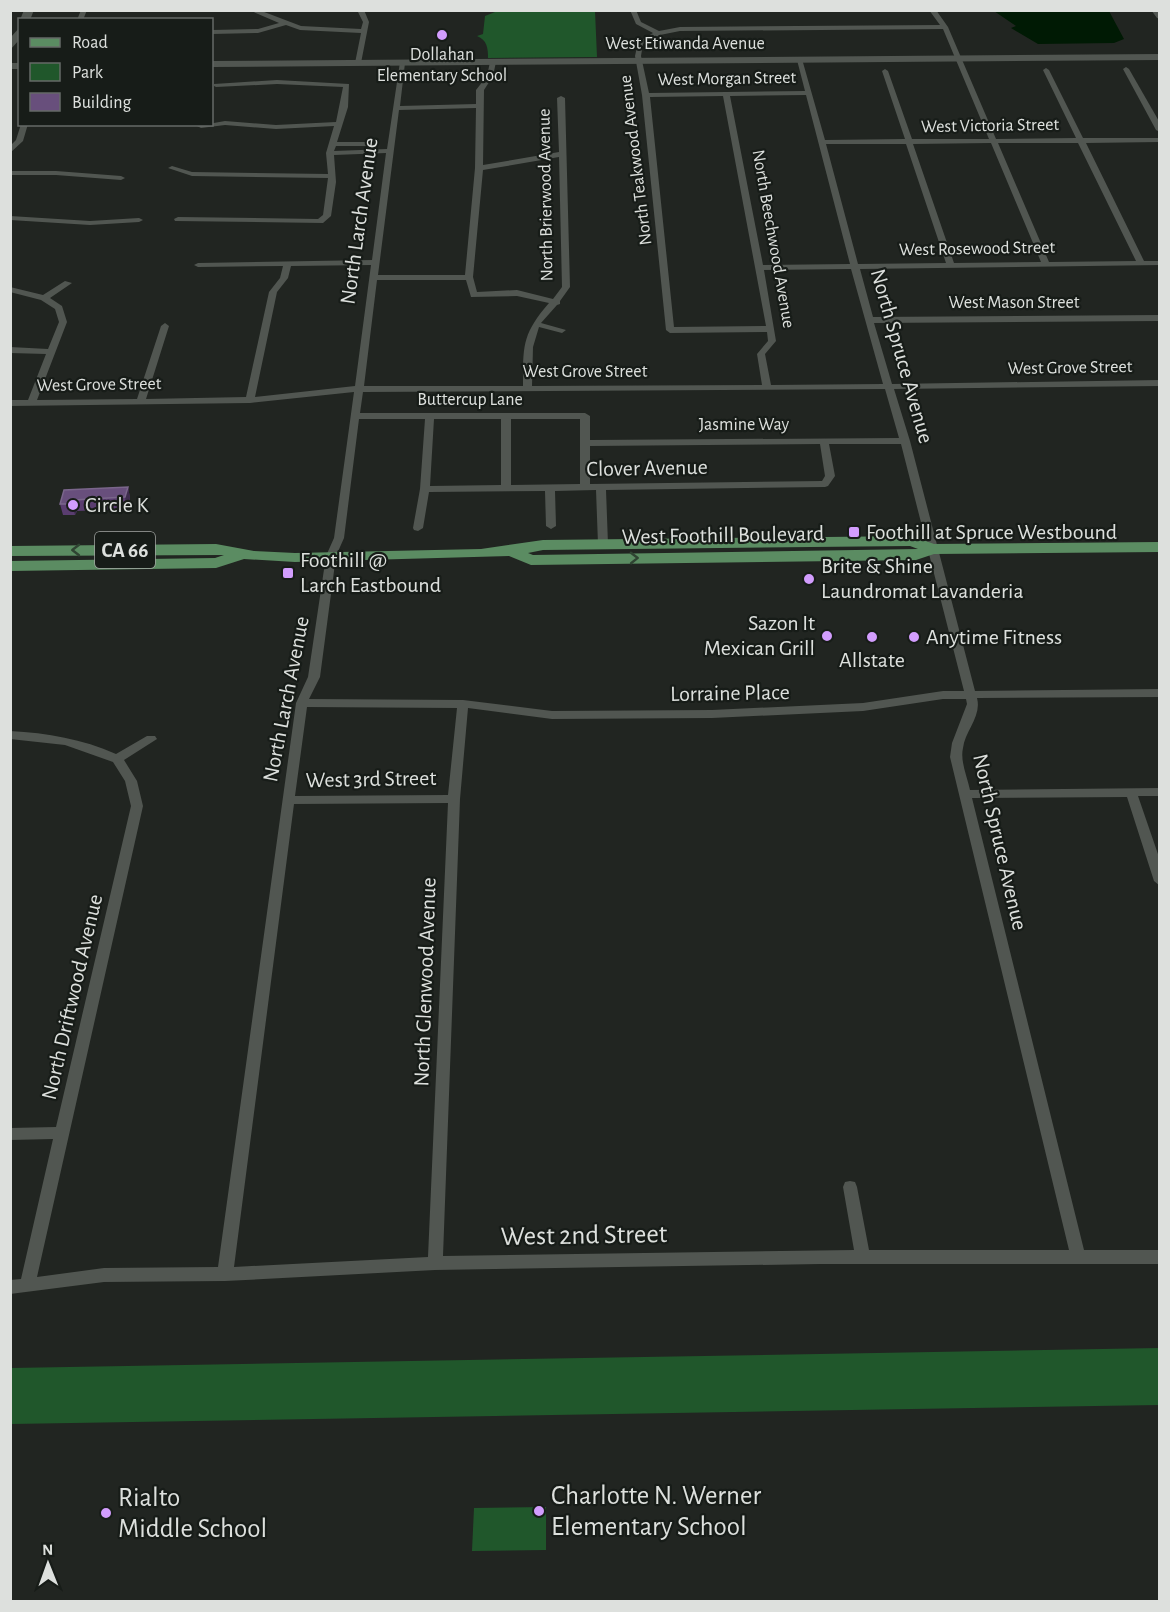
<svg xmlns="http://www.w3.org/2000/svg" width="1170" height="1612" font-family="'Alegreya Sans',sans-serif">
  <style>
    .green { fill: #20572b }
    .water { fill: #001a04 }
    .lines { fill: none; stroke-linecap: round; stroke-linejoin: round }
    .street { fill: #515651; fill-rule: evenodd }
    .secondary { fill: #515651; fill-rule: evenodd }
    .primary { fill: #5b8c62; fill-rule: evenodd }
    .wall { fill: #5a3d70 }
    .shaded-wall { fill: #3d2c4c }
    .building { fill: #684f7c; stroke: #7a668b; stroke-width: 1.5 }
    .oneway { stroke: #2f4332 }
    .poi-dot { fill: #d29dfd; stroke: #171c18; stroke-width: 2 }
    .labels { text-anchor: middle; dominant-baseline: central; stroke-width: 4.5; stroke-linejoin: round; paint-order: stroke }
    .far-street-label { font-size: 18px; fill: #dde0dd; stroke: #171c18 }
    .far-poi-label { font-size: 18px; fill: #dde0dd; stroke: #171c18 }
    .shield { fill: #171c18; stroke: #a2a5a2; stroke-width: 1.5 }
    .shield-label { font-size: 21px; font-weight: bold; fill: #dde0dd }
    .street-label { font-size: 22px; fill: #dde0dd; stroke: #171c18 }
    .poi-label { font-size: 22px; fill: #dde0dd; stroke: #171c18; text-anchor: start }
    .near-street-label { font-size: 27px; fill: #dde0dd; stroke: #171c18 }
    .near-poi-label { font-size: 27px; fill: #dde0dd; stroke: #171c18; text-anchor: start }
  </style>
  <rect width="100%" height="100%" fill="#212521"/>
  <!-- green -->
  <g class="green">
    <path d="M595,11L597,57L488,58C488,48 487,40 477,36L483,34L485,16L495,12Z"/>
    <polygon points="1159,1348 1159,1405 11,1424 11,1368"/>
    <polygon points="546,1507 546,1550 472,1551 474,1508"/>
  </g>
  <!-- water -->
  <polygon class="water" points="994,11 1109,11 1124,39 1114,43 1038,44 1011,28 1016,26"/>
  <g class="lines">
    <!-- street -->
    <g class="street">
      <polygon points="81,10 87,10 83,20 77,20"/>
      <polygon points="249,10 259,10 301,26 361,29 363,22 357,10 364,10 369,22 361,63 358,65 355,63 361,33 300,30 286,25 258,33 212,34 212,30 258,29 279,23"/>
      <path d="M630,10H636L641,22L659,31L680,27L940,25L929,10H936L948,27L996,139L1076,138L1043,70L1046,68L1049,70L1083,138H1160V142L1086,143L1144,261H1160V265L860,269L873,317L1160,315V321L874,323L892,384L1160,380V386L894,389L910,441L975,691L1160,689V697L977,698C982,716 965,731 963,748C960,761 967,776 970,790L1160,788V796H1138L1160,860V886L1154,881L1127,797L972,798L1084,1250H1160V1264H820L435,1270L225,1281L104,1282L10,1294V1280L21,1279L53,1139L10,1140V1128L56,1127L131,806L125,781L113,762L65,745L10,739V731C48,733 82,739 116,754L147,736H155L157,739L124,760L137,781L143,806L37,1277L104,1268L218,1267L296,703L308,677L326,556L334,538L354,392L250,403L10,406V400H28L46,354L10,353V347L48,349L59,322L55,309L41,300L10,292V287L43,295L65,281L72,283L50,298L62,306L67,322L37,400L137,399L161,326L165,323L169,326L146,399L246,397L269,292L280,278L283,266L198,267L194,265L198,263L372,260L386,153L334,155L336,182L331,216L323,223L175,221L174,219L178,217L318,219L323,215L328,178L192,176L168,168L172,166L192,172L328,174L326,153L334,126L276,129L225,125L201,128L197,126L225,121L276,125L336,122L343,87L277,84L216,87L214,86V84L277,80L349,84L348,107L337,142H375L379,144L375,146H336L334,151L387,149L400,62L405,63L400,106L476,104V90L487,76L490,62L493,60L496,62L493,76L484,90L483,165L559,152L557,98L561,96L565,98L570,287L560,301V304L557,305L541,323L566,330L562,333L539,327L533,347L532,386L762,385L757,354L768,341L767,332L670,333L666,330L642,95L635,56L638,42L653,33L636,24ZM943,29L989,139H912L888,71L885,69L882,71L905,139L825,140L802,59L797,60L805,91L649,93L641,56L643,44L660,35L680,31ZM806,95L850,264L763,265L730,96ZM723,96L766,326L674,327L650,97ZM476,108L475,168L465,275H378L399,110ZM991,143L1041,262L954,263L913,144ZM998,143H1078L1136,261L1049,262ZM826,144H906L946,263L858,264ZM559,157L562,287L553,299L517,290L477,292L473,277L483,170ZM371,265L355,386L255,397L277,292L288,278L291,266ZM851,269L883,384L771,385L765,354L776,341L764,270ZM377,280H466L471,297L517,296L549,303C522,334 523,346 523,386H364ZM885,389L899,438L590,440V416L585,413H360L363,392ZM359,419H425L420,489L413,528L414,530L418,531L423,528L429,492L545,491L546,526L551,529L556,526L555,491L596,490L598,544L603,547L608,544L606,490L825,487L828,486L835,476L829,444H901L964,691H943L863,703L712,710L552,711L463,700L309,699L320,677L336,556L344,538ZM434,419H501V485L430,486ZM511,419H580V484L511,485ZM820,444L825,476L822,481L590,484V446ZM943,699H966L967,704L952,743L950,757L1069,1250H869L857,1187L855,1182L850,1181L845,1182L843,1187L854,1250L443,1256L460,799L468,708L552,719L712,718L863,711ZM307,707L457,708L448,795L295,796ZM448,803L428,1257L234,1267L294,804Z"/>
      <polygon points="1126,67 1129,69 1160,123 1160,132 1156,130 1123,69"/>
      <polygon points="21,124 28,124 23,141 10,153 10,146 16,140"/>
      <polygon points="10,171 56,171 121,176 125,178 121,180 56,175 10,175"/>
      <polygon points="10,216 90,221 139,218 143,220 139,222 90,225 10,220"/>
    </g>
    <!-- secondary -->
    <g class="secondary">
      <polygon points="24,10 34,10 30,20 20,20"/>
      <polygon points="1151,10 1160,10 1160,19 1157,18"/>
      <polygon points="20,27 20,39 10,50 10,38"/>
      <polygon points="1160,54 1160,60 212,67 212,61"/>
      <rect x="10" y="63" width="10" height="6"/>
    </g>
    <!-- primary -->
    <path class="primary" d="M912,536L934,544L1160,542V552L934,554L916,560L531,565L509,556L295,562L244,559L216,568L10,571V561L215,558L224,555L10,556V546L216,544L254,551L295,553L481,549L543,540ZM910,546L918,549L533,555L528,553L543,550Z"/>
  </g>
  <!-- wall -->
  <polygon class="wall" points="128,487 130,498 127,509 77,511 75,515 63,515 60,504"/>
  <!-- shaded-wall -->
  <g class="shaded-wall">
    <polygon points="128,487 130,498 127,509 125,497"/>
    <polygon points="74,500 77,511 75,515 72,504"/>
  </g>
  <!-- building -->
  <polygon class="building" points="128,487 125,497 74,500 72,504 60,504 64,490"/>
  <!-- one-way arrows -->
  <defs><path id="oneway-chevron" d="M-2-3.5L2.5 0L-2 3.5" fill="none" stroke-width="1.6" stroke-linecap="round" stroke-linejoin="round" transform="scale(1.5)"/></defs>
  <g class="oneway">
    <use href="#oneway-chevron" transform="translate(76 550) rotate(180)"/>
    <use href="#oneway-chevron" transform="translate(634 558) rotate(-1)"/>
  </g>
  <!-- markers -->
  <g class="poi-dot">
    <circle cx="442" cy="35" r="6"/>
    <circle cx="73" cy="505" r="6"/>
    <rect x="848" y="526" width="12" height="12" rx="3"/>
    <rect x="282" y="567" width="12" height="12" rx="3"/>
    <circle cx="809" cy="579" r="6"/>
    <circle cx="827" cy="636" r="6"/>
    <circle cx="872" cy="637" r="6"/>
    <circle cx="914" cy="637" r="6"/>
    <circle cx="539" cy="1511" r="6"/>
    <circle cx="106" cy="1513" r="6"/>
  </g>
  <g class="labels">
    <!-- far-street labels -->
    <g class="far-street-label">
      <text x="685" y="44">West Etiwanda Avenue</text>
      <text transform="translate(727 79) rotate(-1)">West Morgan Street</text>
      <text transform="translate(990 126) rotate(-1)">West Victoria Street</text>
      <text transform="translate(636 160) rotate(-97)">North Teakwood Avenue</text>
      <text transform="translate(546 195) rotate(-91)">North Brierwood Avenue</text>
      <text transform="translate(773 239) rotate(80)">North Beechwood Avenue</text>
      <text transform="translate(977 249) rotate(-1)">West Rosewood Street</text>
      <text x="1014" y="303">West Mason Street</text>
      <text transform="translate(1070 368) rotate(-1)">West Grove Street</text>
      <text x="585" y="372">West Grove Street</text>
      <text transform="translate(99 385) rotate(-1)">West Grove Street</text>
      <text x="470" y="400">Buttercup Lane</text>
      <text x="744" y="425">Jasmine Way</text>
    </g>
    <!-- far-poi labels -->
    <g class="far-poi-label">
      <text x="442" y="55">Dollahan<tspan x="442" dy="21">Elementary School</tspan></text>
    </g>
    <!-- shield labels -->
    <rect class="shield" x="95" y="532" width="60" height="36" rx="4.5"/>
    <g class="shield-label">
      <text x="125" y="550">CA 66</text>
    </g>
    <!-- street labels -->
    <g class="street-label">
      <text transform="translate(359 221) rotate(-82)">North Larch Avenue</text>
      <text transform="translate(902 356) rotate(74)">North Spruce Avenue</text>
      <text transform="translate(647 468) rotate(-1)">Clover Avenue</text>
      <text transform="translate(723 535) rotate(-1)">West Foothill Boulevard</text>
      <text transform="translate(730 693) rotate(-1)">Lorraine Place</text>
      <text transform="translate(286 699) rotate(-79)">North Larch Avenue</text>
      <text transform="translate(371 779) rotate(-1)">West 3rd Street</text>
      <text transform="translate(1000 842) rotate(77)">North Spruce Avenue</text>
      <text transform="translate(425 982) rotate(-88)">North Glenwood Avenue</text>
      <text transform="translate(72 997) rotate(-77)">North Driftwood Avenue</text>
    </g>
    <!-- poi labels -->
    <g class="poi-label">
      <text x="85" y="505">Circle K</text>
      <text x="866" y="532">Foothill at Spruce Westbound</text>
      <text x="300" y="560">Foothill @<tspan x="300" dy="25">Larch Eastbound</tspan></text>
      <text x="821" y="566">Brite &amp; Shine<tspan x="821" dy="25">Laundromat Lavanderia</tspan></text>
      <text x="815" y="623" text-anchor="end">Sazon It<tspan x="815" dy="25">Mexican Grill</tspan></text>
      <text x="926" y="637">Anytime Fitness</text>
      <text x="872" y="660" text-anchor="middle">Allstate</text>
    </g>
    <!-- near-street labels -->
    <g class="near-street-label">
      <text transform="translate(584 1235) rotate(-1)">West 2nd Street</text>
    </g>
    <!-- near-poi labels -->
    <g class="near-poi-label">
      <text x="551" y="1495">Charlotte N. Werner<tspan x="551" dy="31">Elementary School</tspan></text>
      <text x="118" y="1497">Rialto<tspan x="118" dy="31">Middle School</tspan></text>
    </g>
  </g>
  <!-- border -->
  <rect width="1170" height="1612" fill="none" stroke="#dde0dd" stroke-width="24"/>
  <!-- legend -->
  <rect x="18" y="18" width="195" height="108" fill="#171c18" stroke="#666a67" stroke-width="1.5"/>
  <rect x="30" y="38" width="30" height="9" fill="#5b8c62" stroke="#666a67" stroke-width="1.5"/>
  <text x="72" y="48" font-size="18" fill="#dde0dd">Road</text>
  <rect x="30" y="63" width="30" height="18" fill="#20572b" stroke="#666a67" stroke-width="1.5"/>
  <text x="72" y="78" font-size="18" fill="#dde0dd">Park</text>
  <rect x="30" y="93" width="30" height="18" fill="#684f7c" stroke="#666a67" stroke-width="1.5"/>
  <text x="72" y="108" font-size="18" fill="#dde0dd">Building</text>
  <!-- north arrow -->
  <g transform="translate(48 1564) rotate(359)" stroke="#171c18" stroke-width="4.5" paint-order="stroke">
  <path d="M0-4.5L10 22L0 15L-10 22Z" fill="#dde0dd"/>
  <text y="-9" font-size="16" font-weight="bold" text-anchor="middle" fill="#dde0dd">N</text>
  </g>
</svg>
